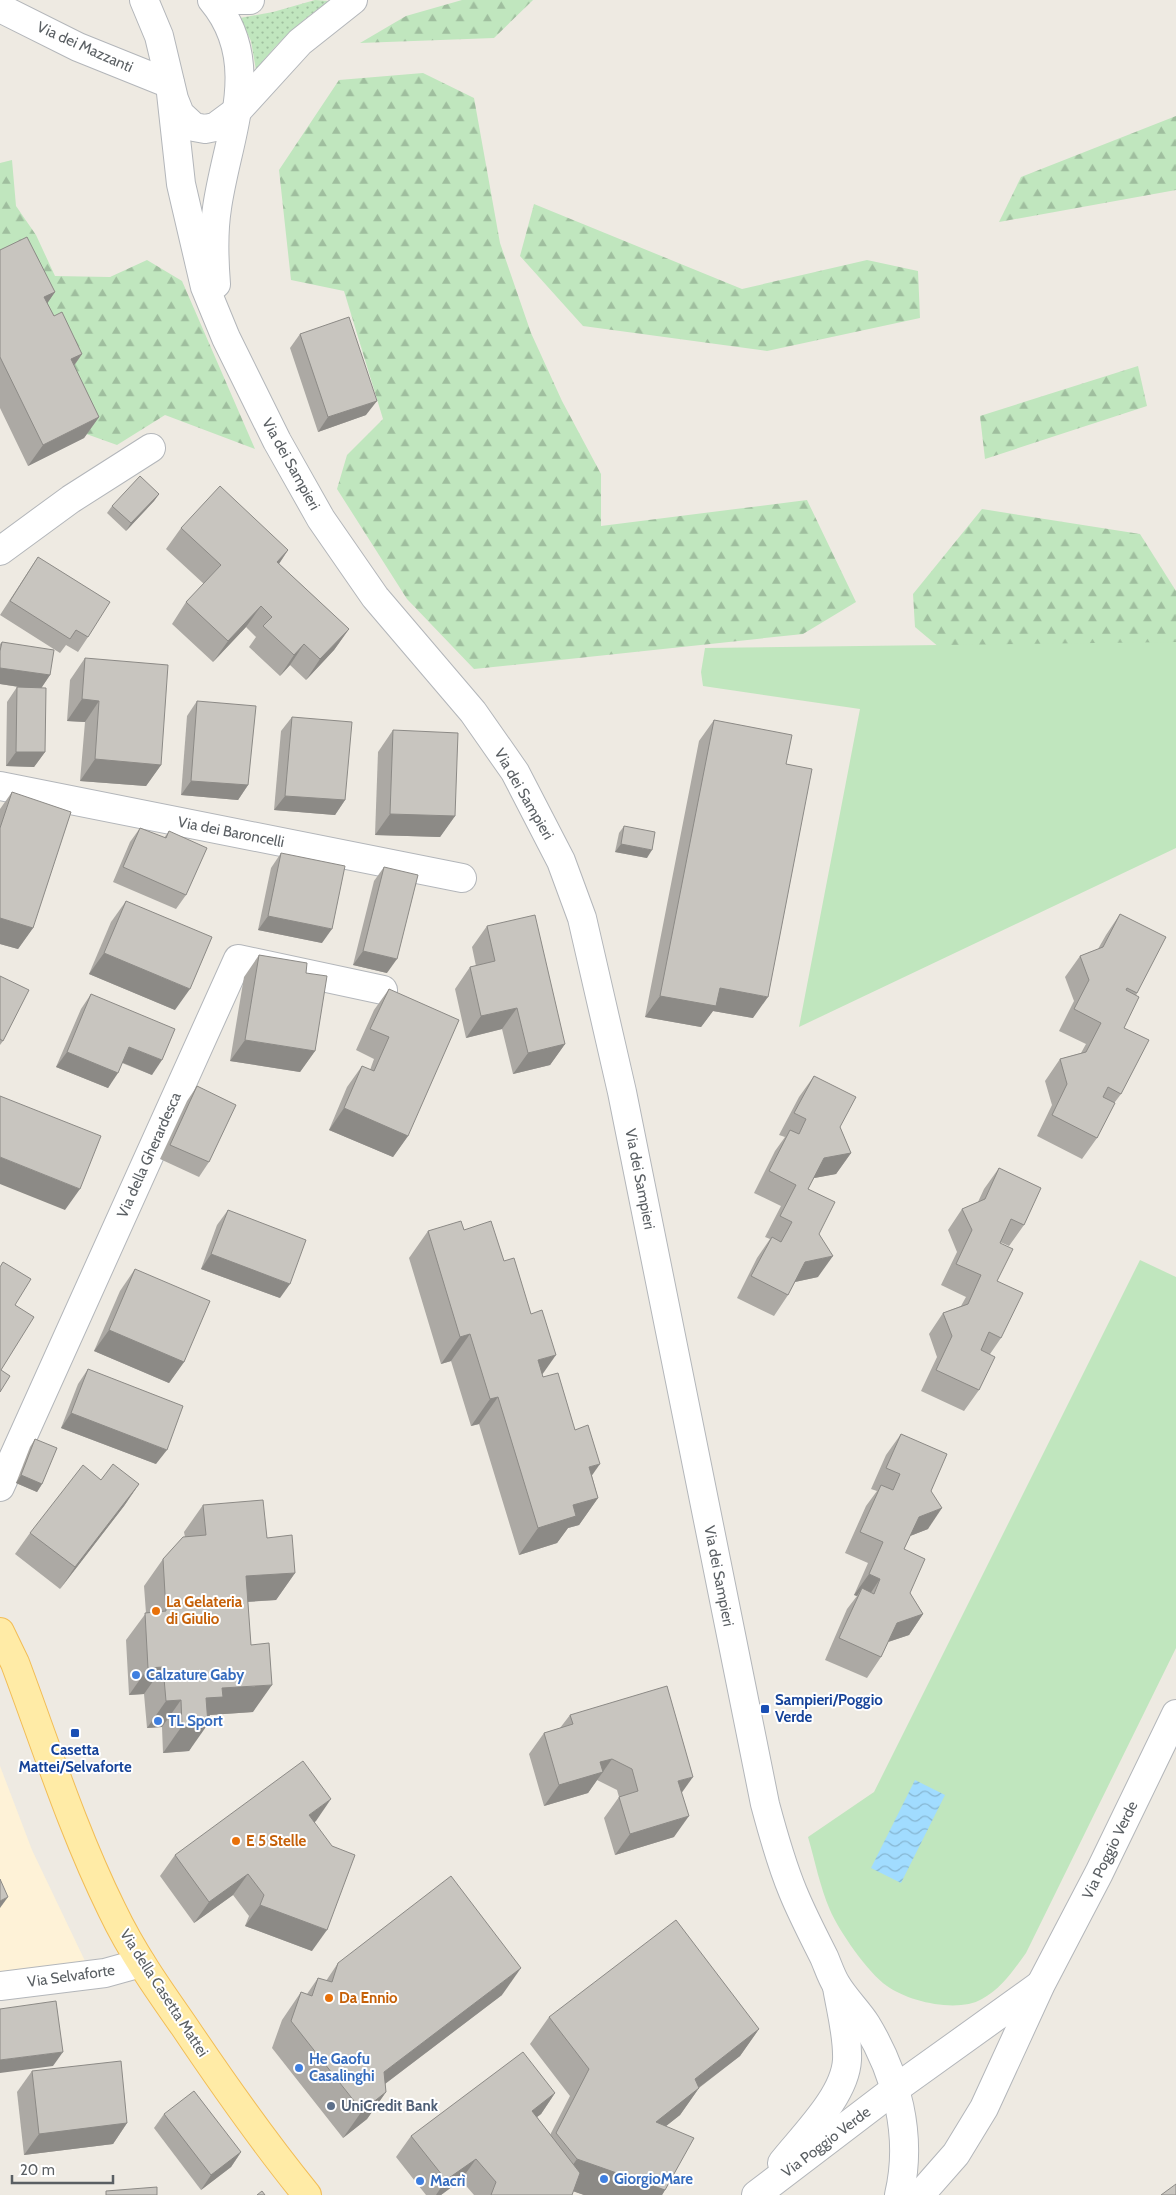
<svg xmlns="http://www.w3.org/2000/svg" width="1176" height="2195" font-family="Cabin,sans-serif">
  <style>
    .commercial { fill: #fef2d7 }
    .grass { fill: url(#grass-dots) }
    .forest { fill: url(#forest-firs) }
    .park { fill: #c0e6be }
    .water { fill: url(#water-waves) }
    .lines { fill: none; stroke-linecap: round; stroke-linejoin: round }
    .minor-casing { stroke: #b3b6ba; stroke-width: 30 }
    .major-casing { stroke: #f2bd56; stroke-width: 30 }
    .minor { stroke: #fff; stroke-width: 28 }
    .major { stroke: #ffeba6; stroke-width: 28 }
    .wall { fill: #aca9a4 }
    .shaded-wall { fill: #8c8a86 }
    .building { fill: #c8c5bf; stroke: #8c8a86 }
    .food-dot { fill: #e8710a; stroke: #fff; stroke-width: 2 }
    .shop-dot { fill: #3f7fe0; stroke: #fff; stroke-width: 2 }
    .transit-dot { fill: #1a4fb4; stroke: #fff; stroke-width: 2 }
    .service-dot { fill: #5c6f8a; stroke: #fff; stroke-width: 2 }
    .labels { text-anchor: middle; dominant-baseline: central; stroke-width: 4; stroke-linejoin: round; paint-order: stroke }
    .street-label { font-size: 15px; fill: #5a5f63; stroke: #fff }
    .food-label { font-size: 15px; font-weight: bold; fill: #c56008; stroke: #fff; text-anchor: start }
    .shop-label { font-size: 15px; font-weight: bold; fill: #366cbe; stroke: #fff; text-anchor: start }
    .transit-label { font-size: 15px; font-weight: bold; fill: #164399; stroke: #fff; text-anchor: start }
    .service-label { font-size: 15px; font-weight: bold; fill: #4e5e75; stroke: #fff; text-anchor: start }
  </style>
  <defs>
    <pattern id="grass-dots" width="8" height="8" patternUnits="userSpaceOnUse" patternTransform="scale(1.25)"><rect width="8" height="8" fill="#c0e6be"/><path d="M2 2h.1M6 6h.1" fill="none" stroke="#9fbe9e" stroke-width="1.8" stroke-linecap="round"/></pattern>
    <pattern id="forest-firs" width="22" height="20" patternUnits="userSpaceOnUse" patternTransform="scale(1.25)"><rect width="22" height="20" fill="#c0e6be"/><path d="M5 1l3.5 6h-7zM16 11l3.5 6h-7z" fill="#9fbe9e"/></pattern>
    <pattern id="water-waves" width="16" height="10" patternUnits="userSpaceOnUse" patternTransform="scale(1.25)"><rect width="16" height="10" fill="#a1dcff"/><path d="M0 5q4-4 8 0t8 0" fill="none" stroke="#86b6d2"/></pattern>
  </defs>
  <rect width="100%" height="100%" fill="#eeeae2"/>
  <!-- commercial -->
  <polygon class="commercial" points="0,1766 32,1850 85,1961 0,1973"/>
  <!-- grass -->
  <path class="grass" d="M315,0L329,1C299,22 278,41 256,70L251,41L240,18L273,12Z"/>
  <!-- forest -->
  <g class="forest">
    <polygon points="462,0 533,0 494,38 360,43 406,16"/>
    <polygon points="423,73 474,98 500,243 531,333 562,401 601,474 601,526 807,500 856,602 803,634 474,669 407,599 337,489 347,455 383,419 344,291 291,280 279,170 339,80"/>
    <polygon points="1176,116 1176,190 999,222 1021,177"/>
    <polygon points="12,160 16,206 36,235 55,276 110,277 147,260 182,281 255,449 165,415 117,445 0,403 0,163"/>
    <polygon points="534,204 742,289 867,260 918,271 920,318 767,351 583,326 520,256"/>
    <polygon points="1138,366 1147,406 985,459 980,416"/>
    <polygon points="982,509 1140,534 1176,591 1176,652 965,669 915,627 913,594"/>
  </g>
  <!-- park -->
  <g class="park">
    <polygon points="1176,642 1176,848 799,1027 860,709 703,686 701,672 705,648"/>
    <path d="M1140,1260L1176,1277V1648L1026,1953C1013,1971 1002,1988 982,1999C958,2013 909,2002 887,1986C868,1973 839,1931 830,1910C820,1887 815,1861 808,1837L874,1792Z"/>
  </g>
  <!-- water -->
  <polygon class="water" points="915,1780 945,1795 901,1883 871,1868"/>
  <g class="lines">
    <!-- minor casing -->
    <g class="minor-casing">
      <g id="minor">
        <polyline points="144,0 159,36 174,99 180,114 194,127 205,129 215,127 238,110 300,42 353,0"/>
        <path d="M212,0C265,63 227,137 217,208C213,233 214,259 216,284"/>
        <polyline points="219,0 250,0"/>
        <polyline points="0,8 78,47 170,84"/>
        <path d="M170,84L181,184L205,287L226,338L277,441L321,519L375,597L473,712L515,772L561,861L582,918L622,1092L765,1804C773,1834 781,1863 793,1892C802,1914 813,1935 824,1957C828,1966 831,1976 836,1984C844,1998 857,2010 866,2024C897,2075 913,2136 899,2195"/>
        <polyline points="0,551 71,499 151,448"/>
        <polyline points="0,786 462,878"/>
        <polyline points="0,1487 238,959 383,990"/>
        <polyline points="0,1986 105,1973 141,1963"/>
        <path d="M782,2163C804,2135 845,2096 847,2060C848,2036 841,2011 837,1987"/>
        <polyline points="756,2195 895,2089 1040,1985"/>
        <polyline points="920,2195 956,2154 984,2108 1041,1984 1099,1873 1176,1714"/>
      </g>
    </g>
    <!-- major casing -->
    <g class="major-casing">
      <path id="major" d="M0,1632L15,1663C46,1746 73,1831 112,1910C132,1952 158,1989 184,2026C223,2084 263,2141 307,2195"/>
    </g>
    <!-- minor -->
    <use href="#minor" class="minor"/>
    <!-- major -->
    <use href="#major" class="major"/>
  </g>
  <!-- wall -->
  <g class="wall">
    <polygon points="0,250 55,292 47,303 54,316 82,354 74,366 99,417 84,438 28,466 0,408"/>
    <polygon points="300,334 366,415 318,432 290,348"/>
    <polygon points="159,494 154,501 126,531 107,513 112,506"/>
    <polygon points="181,528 288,550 279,564 349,629 334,650 306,680 290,665 280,676 249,647 256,637 246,627 213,662 172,624 186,602 204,584 166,549"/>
    <polygon points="38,557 88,637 78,652 66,645 60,653 0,615 28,572"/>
    <polygon points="2,642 50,675 41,688 45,752 34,767 6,766 7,702 17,687 25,688 0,684 0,644"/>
    <polygon points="85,658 161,765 146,786 80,781 85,722 67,721 70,680"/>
    <polygon points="197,701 248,785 238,800 181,795 187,716"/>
    <polygon points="292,717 345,800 335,815 274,810 281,731"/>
    <polygon points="714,720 786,764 753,1018 713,1011 701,1027 645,1017 699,741"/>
    <polygon points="393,730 455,816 440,837 375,835 378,752"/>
    <polygon points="12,792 33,928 18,949 0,944 0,809"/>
    <polygon points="624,826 647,858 615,852 619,833"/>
    <polygon points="140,828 164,838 169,831 186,895 176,909 113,882 130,842"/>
    <polygon points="281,853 322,943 258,930 271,868"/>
    <polygon points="384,867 387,973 353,965 374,881"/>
    <polygon points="126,901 175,1010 89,974 111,922"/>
    <polygon points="1120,914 1137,993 1124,1028 1121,1094 1115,1102 1097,1138 1082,1159 1037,1136 1052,1105 1045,1081 1060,1059 1081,1053 1086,1044 1059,1031 1074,1001 1065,977 1080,956 1098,949 1106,935"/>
    <polygon points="487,926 565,1044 550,1065 513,1074 502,1029 466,1038 455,989 470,967 476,966 472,947"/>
    <polygon points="259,955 306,973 315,1051 300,1072 230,1061 244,977"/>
    <polygon points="0,976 3,1041 0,1045"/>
    <polygon points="389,989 408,1136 393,1157 329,1130 347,1087 362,1066 370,1070 374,1059 356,1050 374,1010"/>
    <polygon points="91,994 152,1075 122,1063 108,1088 56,1067 81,1009"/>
    <polygon points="814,1076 840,1127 851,1153 836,1174 814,1178 808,1189 819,1234 818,1277 795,1282 788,1295 774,1316 737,1298 757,1258 770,1239 765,1237 781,1206 754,1193 775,1151 785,1137 779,1135 799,1097"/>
    <polygon points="197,1086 209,1162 199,1177 160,1159 187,1101"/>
    <polygon points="999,1168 1024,1225 1009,1246 1000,1242 997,1281 1001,1338 990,1354 979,1390 964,1411 921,1391 937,1357 929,1334 943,1313 961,1306 966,1297 941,1285 957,1252 948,1230 962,1209 978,1202 984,1189"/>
    <polygon points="228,1210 280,1298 201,1269 217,1225"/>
    <polygon points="464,1230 504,1261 543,1377 575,1430 592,1476 598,1498 579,1525 568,1528 557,1543 519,1555 479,1424 471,1426 451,1361 441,1364 409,1258 428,1231"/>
    <polygon points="135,1269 184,1362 169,1383 94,1351 120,1291"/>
    <polygon points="88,1369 156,1464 61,1428 78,1384"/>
    <polygon points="901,1434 931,1491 928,1529 910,1536 904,1549 910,1593 923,1614 909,1635 888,1642 881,1657 867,1678 825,1660 847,1609 857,1596 854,1595 868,1563 845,1553 866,1506 877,1491 871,1489 886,1455"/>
    <polygon points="35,1439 42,1484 37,1492 16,1483 30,1447"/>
    <polygon points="101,1480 139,1484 124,1506 60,1589 15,1554 30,1533"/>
    <polygon points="203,1505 267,1538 295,1573 276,1600 248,1602 253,1712 210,1715 189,1751 163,1753 162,1727 147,1728 144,1694 129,1695 126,1640 146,1613 144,1586 163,1559 185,1537 184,1532"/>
    <polygon points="570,1715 682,1793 674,1837 615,1855 604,1818 619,1797 617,1790 597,1780 588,1793 544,1806 529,1754 544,1733 560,1728"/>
    <polygon points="316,1821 314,1822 312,1951 245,1926 249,1916 233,1895 194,1923 160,1876 175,1855"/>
    <polygon points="338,1963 502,1995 385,2084 386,2092 367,2119 343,2138 272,2048 282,2020 301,1992 307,1994 318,1978 326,1981"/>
    <polygon points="549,2017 759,2029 740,2056 699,2088 680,2115 666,2126 665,2190 662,2195 584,2195 573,2191 572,2195 474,2195 461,2180 441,2195 426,2195 396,2157 411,2136 555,2093 541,2114 537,2117 550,2135 570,2096 530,2044"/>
    <polygon points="32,2071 127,2123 113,2144 24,2155 17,2092"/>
    <polygon points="164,2114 241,2152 231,2167 201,2190 154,2128"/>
  </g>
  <!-- shaded-wall -->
  <g class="shaded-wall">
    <polygon points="55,292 40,314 44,297"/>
    <polygon points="82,354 67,375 71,359"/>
    <polygon points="377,401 366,415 318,432 328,417"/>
    <polygon points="99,417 84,438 28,466 43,445"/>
    <polygon points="159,494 154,501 126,531 131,523"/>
    <polygon points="288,550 274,571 277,562"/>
    <polygon points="261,606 246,627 213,662 228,641"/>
    <polygon points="349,629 334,650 306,680 320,659"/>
    <polygon points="304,644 290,665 280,676 294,655"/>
    <polygon points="0,668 50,675 40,690 0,684"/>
    <polygon points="82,699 99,701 85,722 67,721"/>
    <polygon points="16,752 45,752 34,767 6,766"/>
    <polygon points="95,759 161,765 146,786 80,781"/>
    <polygon points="191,781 248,785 238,800 181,795"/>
    <polygon points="285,796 345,800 335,815 274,810"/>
    <polygon points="390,814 455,816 440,837 375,835"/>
    <polygon points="621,844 652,850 647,858 615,852"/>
    <polygon points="268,916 332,929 322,943 258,930"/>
    <polygon points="0,918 33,928 18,949 0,944"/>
    <polygon points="363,951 397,959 387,973 353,965"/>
    <polygon points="104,953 190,989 175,1010 89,974"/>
    <polygon points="720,988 768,997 753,1018 713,1011 701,1027 645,1017 660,996"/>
    <polygon points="517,1008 502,1029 466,1038 481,1016"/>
    <polygon points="245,1040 315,1051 300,1072 230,1061"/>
    <polygon points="565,1044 550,1065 513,1074 528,1053"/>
    <polygon points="129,1047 162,1060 152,1075 119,1061"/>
    <polygon points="67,1052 118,1073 108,1088 56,1067"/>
    <polygon points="344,1108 408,1136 393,1157 329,1130"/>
    <polygon points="851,1153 836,1174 809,1179 824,1158"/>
    <polygon points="0,1157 80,1189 65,1210 0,1184"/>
    <polygon points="211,1254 290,1284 280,1298 201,1269"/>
    <polygon points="833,1256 818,1277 790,1283 805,1262"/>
    <polygon points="109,1330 184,1362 169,1383 94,1351"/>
    <polygon points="470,1334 451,1361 441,1364 460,1337"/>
    <polygon points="556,1355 537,1382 538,1360"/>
    <polygon points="498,1397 479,1424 471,1426 490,1399"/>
    <polygon points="71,1413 167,1450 156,1464 61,1428"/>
    <polygon points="600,1464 581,1491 589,1467"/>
    <polygon points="21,1475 42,1484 37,1492 16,1483"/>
    <polygon points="139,1484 124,1506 60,1589 75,1567"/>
    <polygon points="598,1498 579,1525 568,1528 557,1543 519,1555 538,1528 573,1505"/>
    <polygon points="942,1508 928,1529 905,1538 919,1517"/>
    <polygon points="295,1573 276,1600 227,1603 246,1576"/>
    <polygon points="869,1574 880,1579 866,1600 862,1588 857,1596 854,1595"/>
    <polygon points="923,1614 909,1635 882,1644 897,1623"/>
    <polygon points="163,1667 144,1694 129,1695 148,1668"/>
    <polygon points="272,1685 253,1712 210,1715 204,1724 206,1698 222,1688"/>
    <polygon points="181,1700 162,1727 147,1728 166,1701"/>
    <polygon points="208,1724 189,1751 163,1753 182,1726"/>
    <polygon points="612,1759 588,1793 544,1806 559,1785 600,1762"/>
    <polygon points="693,1777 678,1798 678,1781"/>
    <polygon points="331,1799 316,1821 295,1837 309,1815"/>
    <polygon points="689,1816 674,1837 615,1855 630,1834"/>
    <polygon points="248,1874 233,1895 194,1923 209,1902"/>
    <polygon points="8,1897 0,1908 0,1901"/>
    <polygon points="260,1905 327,1930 312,1951 245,1926"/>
    <polygon points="521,1968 502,1995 365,2099 384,2072"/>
    <polygon points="759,2029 740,2056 693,2092 699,2088 680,2115 637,2149 656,2122 695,2079"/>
    <polygon points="63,2052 53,2066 0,2073 0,2060"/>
    <polygon points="386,2092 367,2119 343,2138 362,2111"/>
    <polygon points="555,2093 541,2114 517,2132 532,2111"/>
    <polygon points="127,2123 113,2144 24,2155 39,2134"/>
    <polygon points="241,2152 231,2167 201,2190 211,2175"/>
    <polygon points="476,2159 461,2180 441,2195 436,2195 446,2180"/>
    <polygon points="577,2159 665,2190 662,2195 584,2195 558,2186"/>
  </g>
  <!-- building -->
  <g class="building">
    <polygon points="27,237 55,292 44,297 54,316 62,312 82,354 71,359 99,417 43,445 0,357 0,250"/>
    <polygon points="349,317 377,401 328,417 300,334"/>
    <polygon points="140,476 159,494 131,523 112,506"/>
    <polygon points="220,486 288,550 277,562 349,629 320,659 304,644 294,655 263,626 272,617 261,606 228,641 186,602 221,565 181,528"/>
    <polygon points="38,557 110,602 88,637 76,630 70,639 10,601"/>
    <polygon points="2,642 54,650 50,675 0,668 0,651"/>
    <polygon points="85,658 168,665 161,765 95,759 99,701 82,699"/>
    <polygon points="17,687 46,688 45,752 16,752"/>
    <polygon points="197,701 256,706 248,785 191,781"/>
    <polygon points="292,717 352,722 345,800 285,796"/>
    <polygon points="714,720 792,735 786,764 812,769 768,997 720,988 716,1006 660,996"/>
    <polygon points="393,730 458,733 455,816 390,814"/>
    <polygon points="12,792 71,812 33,928 0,918 0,828"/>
    <polygon points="624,826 655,832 652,850 621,844"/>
    <polygon points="140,828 166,838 169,831 207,848 186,895 123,867"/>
    <polygon points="281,853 345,866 332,929 268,916"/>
    <polygon points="384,867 418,875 397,959 363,951"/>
    <polygon points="126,901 212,937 190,989 104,953"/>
    <polygon points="1120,914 1166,937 1137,993 1127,988 1126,990 1139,997 1124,1028 1149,1040 1121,1094 1108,1087 1103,1097 1115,1103 1097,1138 1052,1115 1067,1084 1060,1059 1086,1052 1101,1023 1074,1009 1089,980 1080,956 1103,947"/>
    <polygon points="535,915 565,1044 528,1053 517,1008 481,1016 470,967 495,961 487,926"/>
    <polygon points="259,955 307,963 306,973 327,976 315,1051 245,1040"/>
    <polygon points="0,976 29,990 3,1041 0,1039"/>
    <polygon points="389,989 459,1020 408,1136 344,1108 362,1066 374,1071 389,1037 370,1029"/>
    <polygon points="91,994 175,1029 162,1060 129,1047 118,1073 67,1052"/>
    <polygon points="814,1076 856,1097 840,1127 851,1153 824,1158 808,1189 835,1202 819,1234 833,1256 805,1262 788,1295 751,1276 772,1237 781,1242 792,1222 780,1216 796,1185 769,1171 790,1130 799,1134 806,1119 794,1113"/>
    <polygon points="197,1086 236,1105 209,1162 170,1145"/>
    <polygon points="0,1096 101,1136 80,1189 0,1157"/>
    <polygon points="999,1168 1041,1188 1024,1225 1011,1219 1000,1243 1013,1249 997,1281 1023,1293 1001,1338 989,1332 981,1350 995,1357 979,1390 936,1370 952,1336 943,1313 968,1304 981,1275 956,1264 972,1230 962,1209 985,1199"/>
    <polygon points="228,1210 306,1240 290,1284 211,1254"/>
    <polygon points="461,1221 464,1230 491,1221 504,1261 514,1258 531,1314 542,1310 556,1355 538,1360 543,1377 558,1373 575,1430 588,1425 600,1464 589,1467 598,1498 573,1505 576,1516 538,1528 498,1397 490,1399 470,1334 460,1337 428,1231"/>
    <polygon points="3,1262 31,1279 15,1305 34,1317 1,1370 10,1376 0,1392 0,1267"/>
    <polygon points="135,1269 210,1301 184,1362 109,1330"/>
    <polygon points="88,1369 183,1406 167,1450 71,1413"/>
    <polygon points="901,1434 947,1454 931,1491 942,1508 919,1517 904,1549 925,1559 910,1593 923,1614 897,1623 881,1657 839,1638 862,1588 874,1594 880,1579 869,1574 883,1542 860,1532 881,1485 893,1490 900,1474 886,1468"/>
    <polygon points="35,1439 57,1448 42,1484 21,1475"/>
    <polygon points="113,1464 139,1484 75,1567 30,1533 83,1465 101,1480"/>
    <polygon points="263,1500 267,1538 292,1535 295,1573 246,1576 251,1645 269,1643 272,1685 222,1688 223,1697 206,1698 208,1724 182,1726 181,1700 166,1701 163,1667 148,1668 145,1613 166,1611 163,1559 183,1537 206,1535 203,1505"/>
    <polygon points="667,1686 693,1777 678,1781 689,1816 630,1834 619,1797 638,1791 632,1769 612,1759 600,1762 603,1772 559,1785 544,1733 573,1724 570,1715"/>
    <polygon points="303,1761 331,1799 309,1815 332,1846 355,1855 327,1930 260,1905 264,1895 248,1874 209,1902 175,1855"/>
    <polygon points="451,1876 521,1968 384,2072 386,2092 362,2111 291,2021 301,1992 312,1996 318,1978 332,1982 338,1963"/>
    <polygon points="0,1879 8,1897 0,1901"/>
    <polygon points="676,1920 759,2029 695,2079 699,2088 656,2122 694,2138 665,2190 577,2159 556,2133 589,2069 549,2017"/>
    <polygon points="56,2001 63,2052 0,2060 0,2009"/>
    <polygon points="523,2052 555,2093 532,2111 580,2173 572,2195 491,2195 496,2182 476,2159 446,2180 411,2136"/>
    <polygon points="121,2061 127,2123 39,2134 32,2071"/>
    <polygon points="194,2091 241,2152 211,2175 164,2114"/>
    <polygon points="1176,2184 1176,2195 1161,2195"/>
    <polygon points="157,2187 157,2195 106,2195 106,2191"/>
    <polygon points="262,2191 265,2195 257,2195"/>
  </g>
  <!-- markers -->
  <g class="food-dot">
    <circle cx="156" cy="1611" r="5"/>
    <circle cx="236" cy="1841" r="5"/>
    <circle cx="329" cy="1998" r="5"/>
  </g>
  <g class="shop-dot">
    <circle cx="136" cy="1675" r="5"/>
    <circle cx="158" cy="1721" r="5"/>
    <circle cx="299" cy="2068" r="5"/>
    <circle cx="604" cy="2179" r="5"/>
    <circle cx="420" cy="2181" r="5"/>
  </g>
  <g class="transit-dot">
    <rect x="760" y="1704" width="10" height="10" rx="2.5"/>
    <rect x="70" y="1728" width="10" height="10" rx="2.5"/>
  </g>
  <circle class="service-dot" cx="331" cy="2106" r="5"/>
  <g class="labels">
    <!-- street labels -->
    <g class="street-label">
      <text transform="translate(85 47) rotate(24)">Via dei Mazzanti</text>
      <text transform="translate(291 464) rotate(61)">Via dei Sampieri</text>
      <text transform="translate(524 794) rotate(60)">Via dei Sampieri</text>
      <text transform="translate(231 832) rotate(11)">Via dei Baroncelli</text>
      <text transform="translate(149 1155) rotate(-66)">Via della Gherardesca</text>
      <text transform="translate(640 1179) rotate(79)">Via dei Sampieri</text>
      <text transform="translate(719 1576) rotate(79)">Via dei Sampieri</text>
      <text transform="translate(1110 1850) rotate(-64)">Via Poggio Verde</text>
      <text transform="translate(71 1976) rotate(-8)">Via Selvaforte</text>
      <text transform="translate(164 1993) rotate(57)">Via della Casetta Mattei</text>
      <text transform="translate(826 2142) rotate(-37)">Via Poggio Verde</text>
    </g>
    <!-- food labels -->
    <g class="food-label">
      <text x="166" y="1602">La Gelateria<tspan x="166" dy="17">di Giulio</tspan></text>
      <text x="246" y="1841">E 5 Stelle</text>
      <text x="339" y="1998">Da Ennio</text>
    </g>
    <!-- shop labels -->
    <g class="shop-label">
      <text x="146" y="1675">Calzature Gaby</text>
      <text x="168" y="1721">TL Sport</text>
      <text x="309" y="2059">He Gaofu<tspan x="309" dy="17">Casalinghi</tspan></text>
      <text x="614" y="2179">GiorgioMare</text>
      <text x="430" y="2181">Macrì</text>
    </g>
    <!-- transit labels -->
    <g class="transit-label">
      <text x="775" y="1700">Sampieri/Poggio<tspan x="775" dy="17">Verde</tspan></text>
      <text x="75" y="1750" text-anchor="middle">Casetta<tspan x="75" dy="17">Mattei/Selvaforte</tspan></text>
    </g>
    <!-- service labels -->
    <g class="service-label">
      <text x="341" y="2106">UniCredit Bank</text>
    </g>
  </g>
  <!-- scale -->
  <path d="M12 2175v8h101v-8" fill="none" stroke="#5a5f63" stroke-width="2.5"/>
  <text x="20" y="2175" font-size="15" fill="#5a5f63" stroke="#ffffff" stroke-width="4" paint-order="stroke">20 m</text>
</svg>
